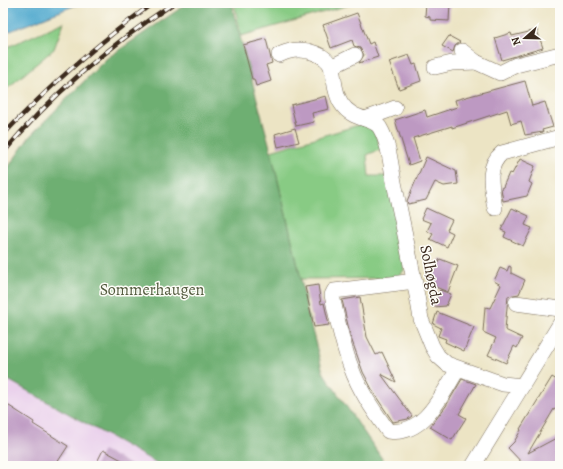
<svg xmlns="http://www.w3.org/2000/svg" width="563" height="469" font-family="Alegreya,serif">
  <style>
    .built { fill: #ead1ec }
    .green { fill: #88cb84; stroke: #627a51 }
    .forest { fill: #6eaf72; stroke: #546c48 }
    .water { fill: #50a9ce; stroke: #466a76 }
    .building { fill: #bd99c2 }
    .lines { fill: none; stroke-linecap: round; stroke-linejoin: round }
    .minor-casing { stroke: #796b58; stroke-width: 16 }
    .minor { stroke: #fff; stroke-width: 15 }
    .rail-casing { stroke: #3b2a1e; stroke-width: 4.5 }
    .rail { stroke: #fdfcf7; stroke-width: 3; stroke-dasharray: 9; stroke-linecap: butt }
    .labels { text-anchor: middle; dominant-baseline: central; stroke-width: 3; stroke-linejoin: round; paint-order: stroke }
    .street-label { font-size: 16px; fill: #3b2a1e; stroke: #fdfcf7 }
    .park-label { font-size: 16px; fill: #525a3d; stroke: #fdfcf7 }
  </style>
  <rect width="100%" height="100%" fill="#fdfcf7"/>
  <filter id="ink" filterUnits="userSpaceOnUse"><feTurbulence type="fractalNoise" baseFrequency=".025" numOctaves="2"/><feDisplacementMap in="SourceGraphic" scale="8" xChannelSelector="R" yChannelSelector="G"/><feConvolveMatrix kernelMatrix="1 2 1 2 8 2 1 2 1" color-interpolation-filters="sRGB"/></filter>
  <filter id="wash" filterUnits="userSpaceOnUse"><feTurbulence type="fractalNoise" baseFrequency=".012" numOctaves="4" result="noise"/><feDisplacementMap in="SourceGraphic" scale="16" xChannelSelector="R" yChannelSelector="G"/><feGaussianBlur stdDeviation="0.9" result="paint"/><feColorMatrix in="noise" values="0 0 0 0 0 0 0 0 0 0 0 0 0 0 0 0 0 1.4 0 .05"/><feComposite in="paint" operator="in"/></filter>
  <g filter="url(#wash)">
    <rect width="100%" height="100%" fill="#ece4c4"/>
    <!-- built -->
    <polygon class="built" points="3,377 162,466 3,466"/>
    <!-- green -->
    <g class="green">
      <polygon points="234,3 356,3 241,36"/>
      <polygon points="64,22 54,49 3,92 3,49"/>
      <polygon points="362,124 373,128 381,149 367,155 369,176 387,176 404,258 404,270 398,278 301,279 271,151"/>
    </g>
    <!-- forest -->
    <polygon class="forest" points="188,3 231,3 271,151 301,279 307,311 323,372 387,466 162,466 3,377 3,175 30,136 106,59"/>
    <!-- water -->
    <polygon class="water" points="3,3 81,3 3,34"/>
    <g id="blocks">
      <!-- building -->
      <g class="building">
        <polygon points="426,3 450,3 449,21 430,20 430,17 425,16"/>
        <polygon points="357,13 369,44 373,42 378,57 359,63 364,55 360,48 354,46 352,40 331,48 323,25"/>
        <polygon points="537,30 543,48 502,60 495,38 511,33 512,36"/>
        <polygon points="449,36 460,42 455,46 453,52 442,46"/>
        <polygon points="266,39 272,63 266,65 271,81 256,86 254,79 252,79 243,45"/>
        <polygon points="409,55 413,65 416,64 421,81 399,89 389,62"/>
        <polygon points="525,81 532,106 545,102 553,127 542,130 543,132 525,135 521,121 511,124 507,110 452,128 452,126 413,138 420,161 409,165 395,120 425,110 427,117 457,107 455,100"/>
        <polygon points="326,96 329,109 312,113 314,122 296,126 291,105"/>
        <polygon points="295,128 299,142 278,147 275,134"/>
        <polygon points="426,157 456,171 458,184 444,186 435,182 426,200 408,204 407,201"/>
        <polygon points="520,159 535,166 529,182 532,184 527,196 503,201 501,188 503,187 509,173 512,174"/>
        <polygon points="426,208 452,220 447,230 453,233 447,247 430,239 433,234 427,231 431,223 421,219"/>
        <polygon points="512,208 529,216 525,225 532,228 523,246 504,237 506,232 501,230"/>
        <polygon points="440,259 458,266 448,292 433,286 435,283 428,281"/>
        <polygon points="509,266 511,267 511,273 525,280 519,294 508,296 505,330 522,338 517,348 514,346 506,363 488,355 496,338 483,332 485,307 490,308 501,285 494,281 500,268 507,271"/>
        <polygon points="318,285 321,304 324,303 329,325 314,327 305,287"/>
        <polygon points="440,290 451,294 446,306 433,307"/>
        <polygon points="360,297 367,337 376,355 382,352 396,382 381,374 412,416 408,419 393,422 375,395 363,372 351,338 342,300"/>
        <polygon points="437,312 474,327 464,351 445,342 446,339 438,336 441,328 433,324"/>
        <polygon points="552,377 560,382 560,412 554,409 528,453 560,436 560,466 525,466 508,448 514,442 521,430 520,429"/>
        <polygon points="462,379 476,384 459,414 466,418 452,440 430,427 446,406"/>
        <polygon points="3,402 34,422 33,424 68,446 55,466 3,466"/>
        <polygon points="103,450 133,466 95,466"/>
      </g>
    </g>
  </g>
  <g filter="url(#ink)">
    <use href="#blocks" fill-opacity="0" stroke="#796b58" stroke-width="1"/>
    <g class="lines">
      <!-- minor casing -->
      <g class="minor-casing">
        <g id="minor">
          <polyline points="462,51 476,62 500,73 516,65 560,54"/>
          <path d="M279,55C290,50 297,49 308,51C344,60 327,80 341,103C353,122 373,116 380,128C390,145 391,169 395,187C404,231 414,275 421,319L432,346L438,356L447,364L503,384L522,386"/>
          <polyline points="435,67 452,63 476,62"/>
          <polyline points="332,71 335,65 355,55"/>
          <polyline points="365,119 395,108"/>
          <path d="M495,208C492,189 485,167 502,153L560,137"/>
          <path d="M415,281L334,291L332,295C337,319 342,344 351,367C359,390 374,411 388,431C424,437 442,394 458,369"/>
          <polyline points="516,303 560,309"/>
          <polyline points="473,466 560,324"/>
        </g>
      </g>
      <!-- minor -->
      <use href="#minor" class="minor"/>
      <!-- rail casing -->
      <g class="rail-casing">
        <g id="rail">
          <path d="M3,135C49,86 98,43 153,3"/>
          <path d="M3,153C52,94 110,45 174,3"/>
        </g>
      </g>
      <!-- rail -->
      <use href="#rail" class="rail"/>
    </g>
  </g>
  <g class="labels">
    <!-- street labels -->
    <g class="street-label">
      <text transform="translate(431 275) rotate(79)">Solhøgda</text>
    </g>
    <!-- park labels -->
    <g class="park-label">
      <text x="152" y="290">Sommerhaugen</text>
    </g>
  </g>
  <!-- margin -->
  <rect width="563" height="469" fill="none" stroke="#fdfcf7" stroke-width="16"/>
  <!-- north arrow -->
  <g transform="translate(525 38) rotate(250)" stroke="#fdfcf7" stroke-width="3" paint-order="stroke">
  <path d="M0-3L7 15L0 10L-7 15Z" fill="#3b2a1e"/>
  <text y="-6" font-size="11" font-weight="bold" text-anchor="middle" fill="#3b2a1e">N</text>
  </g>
</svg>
